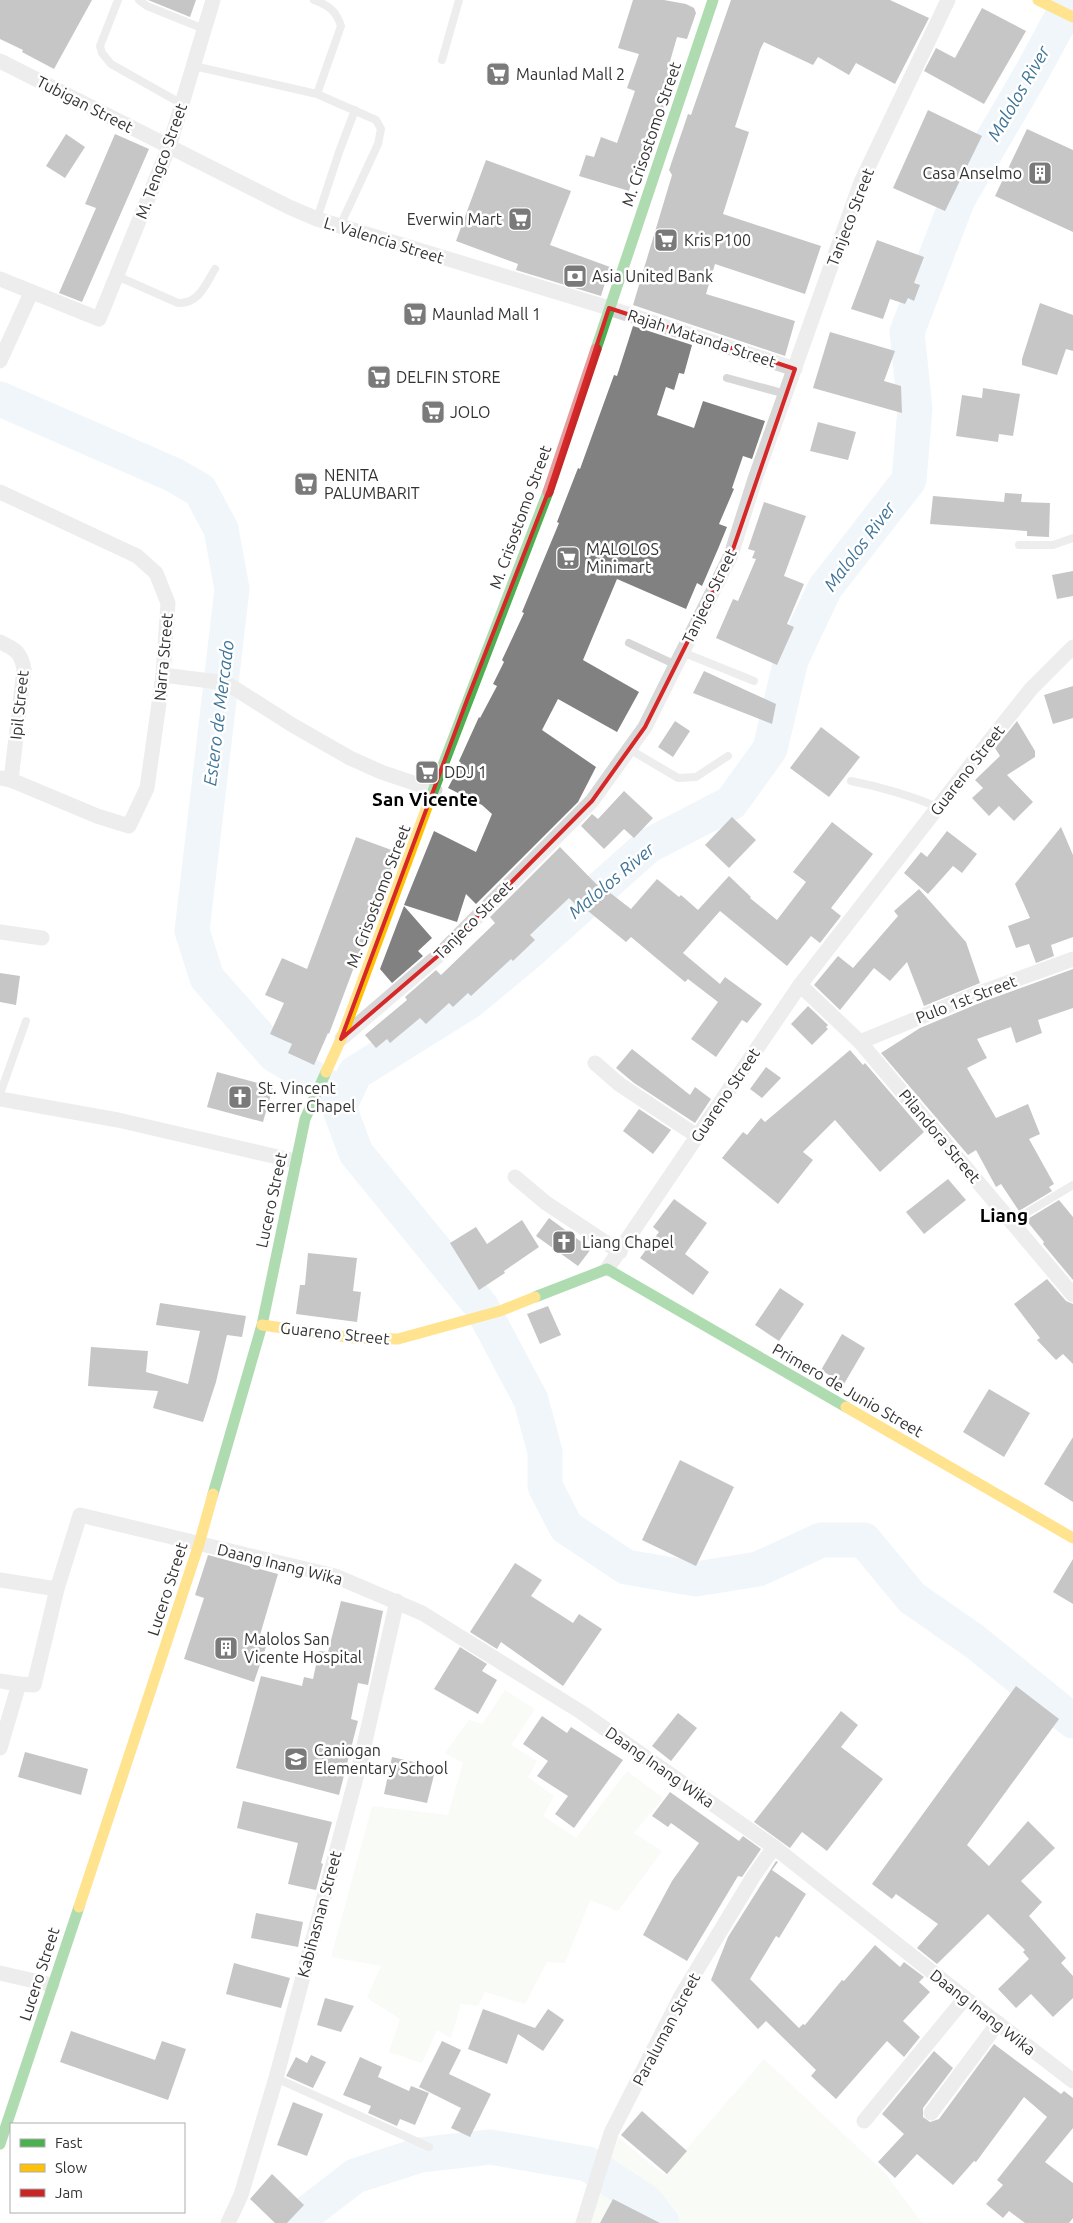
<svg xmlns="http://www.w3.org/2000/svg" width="1073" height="2223" font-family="Ubuntu,sans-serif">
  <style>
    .green { fill: #f1f5ed }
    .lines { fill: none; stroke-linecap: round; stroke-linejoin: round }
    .river { stroke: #ddebf3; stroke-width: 35 }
    .building { fill: #818181 }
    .lane { stroke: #d7d7d7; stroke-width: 8 }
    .street { stroke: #d7d7d7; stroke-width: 15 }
    .fast { stroke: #4caf50; stroke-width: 11 }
    .slow { stroke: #ffc107; stroke-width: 11 }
    .jam { stroke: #c62828; stroke-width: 11 }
    .marked { fill: none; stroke: #d62828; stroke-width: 4; stroke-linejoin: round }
    .labels { text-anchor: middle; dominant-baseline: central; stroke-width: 5; stroke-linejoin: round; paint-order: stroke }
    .poi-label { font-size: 16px; fill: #333; stroke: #fff; text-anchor: start }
    .street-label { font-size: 16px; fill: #333; stroke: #fff }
    .water-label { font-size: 18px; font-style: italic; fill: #3f7597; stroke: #fff }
    .quarter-label { font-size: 19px; font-weight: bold; fill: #000; stroke: #fff }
  </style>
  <rect width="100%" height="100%" fill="#fff"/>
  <!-- green -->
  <g class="green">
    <polygon points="505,1690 535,1709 511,1745 537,1761 528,1777 554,1796 543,1816 576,1838 627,1771 663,1798 634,1833 662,1851 618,1911 590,1900 565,1963 547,1962 525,2004 485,1992 478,2006 461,2004 451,2038 437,2030 422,2063 389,2052 400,2019 367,1998 381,1966 331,1957 372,1806 448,1815 463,1763 445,1753 469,1720 482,1724"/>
    <polygon points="764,2059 885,2173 922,2223 589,2223 617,2136 664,2175"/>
  </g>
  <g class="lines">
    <!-- river -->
    <g class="river">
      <polyline points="1071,0 1031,74 958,199 907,332 915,409 909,480 825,588 791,660 770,749 731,803 648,846 529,952 470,1001 355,1073 339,1107 356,1153 481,1306 531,1400 545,1452 545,1486 566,1527 626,1567 696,1579 758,1569 821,1540 864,1540 912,1598 974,1641 1073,1721"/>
      <polyline points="0,399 174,475 200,490 221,529 232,589 192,931 207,978 275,1055 343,1096"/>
      <polyline points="294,2223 355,2176 420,2155 490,2147 588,2164 646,2202 662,2223"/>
    </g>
  </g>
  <!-- building -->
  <g class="building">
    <polygon points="0,0 92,0 54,69 22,52 23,50 0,39"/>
    <polygon points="148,0 196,0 190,17"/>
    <polygon points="633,0 664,0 686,4 694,8 696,13 687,39 677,37 667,72 673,74 662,105 664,106 644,166 637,163 629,191 579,176 586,155 594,157 601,137 617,143 635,91 627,88 639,54 618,48"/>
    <polygon points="731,0 890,0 929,18 895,84 856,63 849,75 818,57 813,65 764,42 760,50 735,127 749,132 723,214 821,246 805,294 715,264 706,294 795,321 785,356 633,305 672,175 669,170 688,114 691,115"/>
    <polygon points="982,8 1026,31 984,104 924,71 936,48 955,58"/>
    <polygon points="928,110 982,136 945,211 893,188"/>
    <polygon points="1027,129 1073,150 1073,232 995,196"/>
    <polygon points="66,134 85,147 65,178 46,166"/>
    <polygon points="115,134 149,149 82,302 59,293 96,208 85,204"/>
    <polygon points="486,160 571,191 550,245 610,267 601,296 516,270 518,264 456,241"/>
    <polygon points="877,240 924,257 914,283 920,285 914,301 908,298 905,304 890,299 883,319 851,309"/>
    <polygon points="1040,303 1073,315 1073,351 1066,349 1057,375 1022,365 1022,359"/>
    <polygon points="633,326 692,345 684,374 679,373 674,390 666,387 657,415 694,428 703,401 765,421 752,459 743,456 732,488 734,489 719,524 727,527 718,549 702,586 697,583 686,609 617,579 583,660 639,692 617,732 558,699 542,730 596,767 578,802 476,904 466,894 457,922 404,905 434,831 476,852 492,814 482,805 448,788 461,763 459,761 479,717 480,718 497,686 493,684 504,662 502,660 524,613 522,612 559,523 557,522 578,468 580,469 614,375 617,376"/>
    <polygon points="830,332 895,351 884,381 901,386 902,413 813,388"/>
    <polygon points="983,388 1020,394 1013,436 999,434 998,442 956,436 962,395 982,398"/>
    <polygon points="818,422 856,432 848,460 810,451"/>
    <polygon points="1005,493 1022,494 1021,502 1050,503 1049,537 1027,536 1027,531 930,524 933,496 1004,502"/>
    <polygon points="764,502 806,516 784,576 804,584 787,624 794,627 777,665 716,638 733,599 738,601 756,559 752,558 755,551 748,549"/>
    <polygon points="1073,571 1073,596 1057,599 1052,575"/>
    <polygon points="704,671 776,704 772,724 693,693"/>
    <polygon points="1073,686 1073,718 1053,724 1044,695"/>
    <polygon points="675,721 690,731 673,757 658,747"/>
    <polygon points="1017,721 1035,751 1035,757 1007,775 1033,802 1014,821 999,806 989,816 972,798 983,788 975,780 1000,756 995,748"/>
    <polygon points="821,727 860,757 829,797 790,768"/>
    <polygon points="624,791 653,818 634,838 624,829 604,849 581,826 592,814 598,819"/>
    <polygon points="732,817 756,840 729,868 705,845"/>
    <polygon points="832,822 873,854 831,908 841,916 820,943 811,936 787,966 720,911 683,953 720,984 725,977 762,1004 747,1023 742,1020 716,1057 691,1039 718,1002 688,979 685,982 631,937 626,942 577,902 575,904 569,898 530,935 535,940 513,961 511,959 471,996 468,993 453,1007 449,1003 426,1024 420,1018 390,1043 387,1039 376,1048 365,1035 407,1000 405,997 436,970 441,975 495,923 490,917 560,847 607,895 609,892 631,909 657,879 679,897 681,895 698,910 729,876 751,897 750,898 777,920 806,882 793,872"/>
    <polygon points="1061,827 1073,855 1073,937 1051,945 1054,956 1036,963 1029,944 1016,948 1008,926 1030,918 1015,884"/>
    <polygon points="947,831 977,854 962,873 953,866 928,894 904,873 921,852 927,857"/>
    <polygon points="356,837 397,852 329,1034 328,1033 314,1065 288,1053 292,1044 270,1034 284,1003 265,995 282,958 307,969"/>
    <polygon points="919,889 966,942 980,983 924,1006 907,962 890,981 874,968 840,1010 814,985 838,956 853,968 898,916 894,911"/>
    <polygon points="404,906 432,938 418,951 423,956 392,983 380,969"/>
    <polygon points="1073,969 1073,1008 1038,1020 1042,1033 1016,1043 1011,1027 977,1039 987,1058 967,1068 996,1118 1028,1104 1040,1134 1029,1139 1054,1184 1049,1187 1052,1191 1019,1211 1001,1184 996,1187 976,1150 968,1155 881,1053 920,1028 982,1002"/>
    <polygon points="0,973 20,976 16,1005 0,1002"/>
    <polygon points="808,1006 828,1025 826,1027 828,1029 812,1045 791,1024"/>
    <polygon points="632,1049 690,1095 695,1087 711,1099 695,1123 634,1083 616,1068"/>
    <polygon points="850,1050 863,1065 865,1063 924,1132 880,1172 835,1120 803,1152 813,1160 778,1204 722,1158 743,1132 747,1135 761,1118 765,1122"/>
    <polygon points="766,1067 781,1078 762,1098 750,1089"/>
    <polygon points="217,1072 273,1087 263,1122 207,1107"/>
    <polygon points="639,1109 671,1130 653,1154 623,1131"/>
    <polygon points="948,1179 966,1200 924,1234 906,1212"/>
    <polygon points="674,1199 707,1223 685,1254 709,1272 693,1295 640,1258 659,1232 653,1227"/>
    <polygon points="1059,1200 1073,1217 1073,1280 1043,1244 1044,1242 1026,1220"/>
    <polygon points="549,1218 591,1249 578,1266 536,1236"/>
    <polygon points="522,1220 539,1247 504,1271 505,1273 479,1290 450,1243 476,1227 487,1244"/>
    <polygon points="308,1253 357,1258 353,1291 361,1292 357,1322 296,1314 300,1285 305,1285"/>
    <polygon points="1047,1279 1066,1301 1073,1304 1073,1364 1063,1354 1056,1360 1037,1340 1040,1338 1014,1304"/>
    <polygon points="780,1288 804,1304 779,1341 755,1325"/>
    <polygon points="160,1303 246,1316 242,1337 227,1335 216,1382 203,1422 153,1408 158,1391 88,1386 91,1347 148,1351 146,1372 188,1384 200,1331 156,1325"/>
    <polygon points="548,1306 561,1335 540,1344 527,1314"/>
    <polygon points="842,1334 865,1348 844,1384 821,1370"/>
    <polygon points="989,1389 1030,1413 1004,1457 963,1432"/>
    <polygon points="1073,1437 1073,1502 1044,1484"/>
    <polygon points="680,1460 734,1487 696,1566 642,1540"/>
    <polygon points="208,1555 278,1574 260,1635 269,1638 254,1682 184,1659 204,1598 195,1595"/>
    <polygon points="1073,1559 1073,1604 1053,1592"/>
    <polygon points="515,1563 542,1580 531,1596 573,1623 579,1614 602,1629 563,1686 501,1642 497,1649 470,1632"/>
    <polygon points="341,1601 383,1611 368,1685 358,1683 351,1719 358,1721 339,1795 236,1768 261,1676 302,1686 304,1677 313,1679 319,1651 328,1652"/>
    <polygon points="460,1647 487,1664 482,1671 497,1680 478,1714 434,1689"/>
    <polygon points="1016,1686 1059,1719 967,1845 989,1866 1028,1821 1055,1848 1021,1881 1042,1902 1029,1916 1066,1958 1061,1963 1073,1976 1073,1998 1053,2017 1031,1994 1016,2008 998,1989 1029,1959 1023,1952 1025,1950 988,1914 937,1964 917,1948 938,1924 896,1894 892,1899 872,1884"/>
    <polygon points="841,1711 858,1725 841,1747 883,1779 827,1851 802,1832 790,1848 754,1822"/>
    <polygon points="678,1713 697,1728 671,1761 652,1746"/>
    <polygon points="542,1716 567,1733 571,1727 623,1760 574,1828 555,1814 568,1796 537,1776 548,1761 523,1744"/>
    <polygon points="25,1752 88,1769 81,1795 18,1777"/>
    <polygon points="392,1757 436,1767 427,1803 384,1794"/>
    <polygon points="670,1792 739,1841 743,1836 761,1849 742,1877 738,1876 687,1961 643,1935 672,1881 699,1843 671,1823 668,1827 652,1816"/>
    <polygon points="243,1801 332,1822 321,1863 323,1864 316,1890 288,1884 298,1843 237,1828"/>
    <polygon points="776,1861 778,1862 772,1870 806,1894 779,1938 776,1936 750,1979 799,2028 803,2024 805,2025 842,1980 844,1981 875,1945 900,1967 904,1962 924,1977 919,1982 930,1992 903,2021 920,2037 904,2057 887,2041 836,2099 811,2076 816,2070 766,2021 758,2029 711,1980 728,1937"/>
    <polygon points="256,1913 303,1922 298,1947 251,1938"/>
    <polygon points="234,1963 290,1978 281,2008 226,1994"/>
    <polygon points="325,1998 354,2006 341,2032 317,2025"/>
    <polygon points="483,2009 535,2028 548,2009 564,2020 543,2051 518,2034 507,2064 468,2049"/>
    <polygon points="71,2031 155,2060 162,2041 186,2049 168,2100 60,2062"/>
    <polygon points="442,2041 461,2050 449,2074 491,2094 470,2137 451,2128 461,2108 419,2087"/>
    <polygon points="994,2044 1061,2094 1064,2091 1073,2098 1073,2128 1045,2162 1073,2183 1073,2218 1069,2223 1025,2223 1009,2211 1003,2218 986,2204 1003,2185 997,2180 1047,2117 1024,2097 976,2162 974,2161 953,2185 917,2154 895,2178 878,2162 904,2134 882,2114 934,2051 953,2068 923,2108 923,2117 930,2122 939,2119"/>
    <polygon points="311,2055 326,2062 313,2088 286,2076 296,2057 307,2063"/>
    <polygon points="360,2057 382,2067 378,2077 409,2091 411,2086 429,2093 415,2125 400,2119 397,2126 368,2113 371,2106 343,2095"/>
    <polygon points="293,2102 323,2114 307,2156 277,2145"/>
    <polygon points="642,2111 687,2151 667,2174 621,2135"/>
    <polygon points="272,2174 304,2205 287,2223 275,2223 250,2199"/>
    <polygon points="613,2199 660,2223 600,2223"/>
  </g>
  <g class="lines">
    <!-- lane -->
    <g class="lane">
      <polyline points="118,0 100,46 102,53 111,64 182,104"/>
      <polyline points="139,0 147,6 204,29"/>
      <path d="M314,0C330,6 336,11 341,26L317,94"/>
      <polyline points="442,60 459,0"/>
      <polyline points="194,66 317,94 376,120 381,129 378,144 340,226"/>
      <polyline points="317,219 339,152 355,110"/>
      <path d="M117,276L178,303C199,304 205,285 215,269"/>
      <polyline points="727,378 786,394"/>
      <polyline points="1019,545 1053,545 1073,538"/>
      <polyline points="629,643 676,665"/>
      <polyline points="682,652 754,681"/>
      <polyline points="629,749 678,778 696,777 728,756"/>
      <path d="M851,781C881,787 909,795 938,807"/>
      <polyline points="0,1094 26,1021"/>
      <polyline points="1013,1221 1073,1185"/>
      <polyline points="276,2078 429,2147"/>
    </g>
    <!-- street -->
    <g class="street">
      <polyline points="0,61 289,207 317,219 609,308 795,369"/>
      <polyline points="0,279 99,319 169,147 213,0"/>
      <polyline points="0,361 31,293"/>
      <polyline points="0,492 137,556 156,573 168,603 163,675 147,788 129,826 97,816 11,780 0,778"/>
      <path d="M0,642C15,649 21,652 24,669L11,780"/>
      <polyline points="163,675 226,683 294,726 350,758 381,772 435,790"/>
      <polyline points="0,932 42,938"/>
      <polyline points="800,985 860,1042 1073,1295"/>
      <polyline points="342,1038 439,955 592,801 645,727 731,555 755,479 861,182 948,0"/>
      <polyline points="860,1042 979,993 1073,959"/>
      <polyline points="595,1063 619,1084 697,1136"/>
      <polyline points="0,1099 118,1120 295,1161"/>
      <polyline points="515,1177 546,1203 620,1252"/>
      <polyline points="607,1269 800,985 987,744 1031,689 1073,647"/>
      <polyline points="0,1580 57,1589"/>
      <polyline points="0,1681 19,1684 0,1748"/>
      <polyline points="19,1684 34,1685 57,1589 80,1515 335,1576 422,1613 581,1712 774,1847 965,1998 1073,2081"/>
      <polyline points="0,1973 52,1985"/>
      <polyline points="931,2113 998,2023"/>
      <polyline points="864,2121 965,1998"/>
      <polyline points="228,2223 241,2195 276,2078 361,1759 397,1601"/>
      <polyline points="583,2223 611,2133 681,1996 753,1877 774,1847"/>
    </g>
    <!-- fast -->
    <g class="fast">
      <polyline points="596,349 713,0"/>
      <polyline points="430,799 548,492"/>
      <polyline points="535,1297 607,1269 846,1407"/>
      <polyline points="213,1494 262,1325 305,1119 326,1072"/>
      <polyline points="0,2144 79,1907"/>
    </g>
    <!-- slow -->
    <g class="slow">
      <polyline points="1038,0 1073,17"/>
      <polyline points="326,1072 341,1039 430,799"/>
      <polyline points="262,1325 354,1338 398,1339 500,1311 535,1297"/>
      <polyline points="846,1407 1073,1538"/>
      <polyline points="79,1907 199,1544 213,1494"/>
    </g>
    <!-- jam -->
    <polyline class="jam" points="548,492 596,349"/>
  </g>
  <!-- marked area -->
  <path d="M0 0H1073V2223H0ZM609,308L795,369L731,555L645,727L592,801L439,955L341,1039L467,700L549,490Z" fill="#fff" fill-opacity=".55" fill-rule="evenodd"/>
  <path class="marked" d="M609,308L795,369L731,555L645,727L592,801L439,955L341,1039L467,700L549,490Z"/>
  <!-- icons -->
  <defs>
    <g id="supermarket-square" transform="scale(1.25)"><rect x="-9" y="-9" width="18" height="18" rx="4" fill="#7a7a7a" stroke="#fff"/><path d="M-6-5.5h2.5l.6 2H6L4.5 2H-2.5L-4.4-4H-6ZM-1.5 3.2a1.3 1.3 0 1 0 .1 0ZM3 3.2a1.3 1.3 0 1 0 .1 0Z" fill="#fff"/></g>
    <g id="building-square" transform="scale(1.25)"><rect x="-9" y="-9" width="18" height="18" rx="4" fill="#7a7a7a" stroke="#fff"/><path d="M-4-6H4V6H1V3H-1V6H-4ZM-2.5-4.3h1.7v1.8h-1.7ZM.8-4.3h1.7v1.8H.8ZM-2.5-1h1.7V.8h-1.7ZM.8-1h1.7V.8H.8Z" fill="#fff"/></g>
    <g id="bank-square" transform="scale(1.25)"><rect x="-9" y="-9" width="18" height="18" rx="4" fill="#7a7a7a" stroke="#fff"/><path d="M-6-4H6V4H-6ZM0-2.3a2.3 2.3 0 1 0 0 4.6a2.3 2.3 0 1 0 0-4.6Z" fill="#fff"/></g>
    <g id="church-square" transform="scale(1.25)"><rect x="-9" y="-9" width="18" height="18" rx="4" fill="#7a7a7a" stroke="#fff"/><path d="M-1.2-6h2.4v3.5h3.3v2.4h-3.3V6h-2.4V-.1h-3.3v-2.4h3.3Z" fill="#fff"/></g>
    <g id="school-square" transform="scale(1.25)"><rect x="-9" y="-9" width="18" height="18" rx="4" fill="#7a7a7a" stroke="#fff"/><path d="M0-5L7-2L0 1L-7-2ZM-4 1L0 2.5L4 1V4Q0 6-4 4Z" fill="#fff"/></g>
  </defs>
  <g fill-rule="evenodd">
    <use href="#supermarket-square" x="498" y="74"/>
    <use href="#building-square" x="1040" y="173"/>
    <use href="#supermarket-square" x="520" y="219"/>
    <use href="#supermarket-square" x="666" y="240"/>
    <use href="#bank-square" x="575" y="276"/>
    <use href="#supermarket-square" x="415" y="314"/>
    <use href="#supermarket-square" x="379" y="377"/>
    <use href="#supermarket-square" x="433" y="412"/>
    <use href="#supermarket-square" x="306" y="484"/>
    <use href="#supermarket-square" x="568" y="558"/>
    <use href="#supermarket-square" x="427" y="772"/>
    <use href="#church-square" x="240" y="1097"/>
    <use href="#church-square" x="564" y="1242"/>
    <use href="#building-square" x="226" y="1648"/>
    <use href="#school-square" x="296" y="1759"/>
  </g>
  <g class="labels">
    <!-- poi labels -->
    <g class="poi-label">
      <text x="516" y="74">Maunlad Mall 2</text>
      <text x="1022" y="173" text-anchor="end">Casa Anselmo</text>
      <text x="502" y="219" text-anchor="end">Everwin Mart</text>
      <text x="684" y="240">Kris P100</text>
      <text x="592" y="276">Asia United Bank</text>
      <text x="432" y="314">Maunlad Mall 1</text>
      <text x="396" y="377">DELFIN STORE</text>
      <text x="450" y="412">JOLO</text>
      <text x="324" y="475">NENITA<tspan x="324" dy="18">PALUMBARIT</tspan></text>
      <text x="586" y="549">MALOLOS<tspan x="586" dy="18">Minimart</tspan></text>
      <text x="444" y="772">DDJ 1</text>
      <text x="258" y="1088">St. Vincent<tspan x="258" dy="18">Ferrer Chapel</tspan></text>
      <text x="582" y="1242">Liang Chapel</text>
      <text x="244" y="1639">Malolos San<tspan x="244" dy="18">Vicente Hospital</tspan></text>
      <text x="314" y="1750">Caniogan<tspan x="314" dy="18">Elementary School</tspan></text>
    </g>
    <!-- street labels -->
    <g class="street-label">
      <text transform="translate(85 104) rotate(27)">Tubigan Street</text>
      <text transform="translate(651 134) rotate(-71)">M. Crisostomo Street</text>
      <text transform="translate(161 161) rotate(-70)">M. Tengco Street</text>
      <text transform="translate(850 217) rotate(-69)">Tanjeco Street</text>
      <text transform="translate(384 240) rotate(17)">L. Valencia Street</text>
      <text transform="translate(702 338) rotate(18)">Rajah Matanda Street</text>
      <text transform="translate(520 517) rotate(-70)">M. Crisostomo Street</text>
      <text transform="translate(709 596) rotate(-64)">Tanjeco Street</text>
      <text transform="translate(163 657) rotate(-85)">Narra Street</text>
      <text transform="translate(19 705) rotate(-84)">Ipil Street</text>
      <text transform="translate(967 770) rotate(-52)">Guareno Street</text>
      <text transform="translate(378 896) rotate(-69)">M. Crisostomo Street</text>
      <text transform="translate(473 920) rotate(-45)">Tanjeco Street</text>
      <text transform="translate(966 999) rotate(-21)">Pulo 1st Street</text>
      <text transform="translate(725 1095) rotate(-56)">Guareno Street</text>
      <text transform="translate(940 1136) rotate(50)">Pilandora Street</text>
      <text transform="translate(271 1200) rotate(-78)">Lucero Street</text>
      <text transform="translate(335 1333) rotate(6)">Guareno Street</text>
      <text transform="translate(848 1390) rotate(30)">Primero de Junio Street</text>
      <text transform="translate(280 1564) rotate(14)">Daang Inang Wika</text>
      <text transform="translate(167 1589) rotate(-72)">Lucero Street</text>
      <text transform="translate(660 1767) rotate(35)">Daang Inang Wika</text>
      <text transform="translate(319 1914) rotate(-75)">Kabihasnan Street</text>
      <text transform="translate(39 1974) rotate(-72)">Lucero Street</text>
      <text transform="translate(983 2012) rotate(38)">Daang Inang Wika</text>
      <text transform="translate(666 2029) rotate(-62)">Paraluman Street</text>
    </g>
    <!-- water labels -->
    <g class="water-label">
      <text transform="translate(1018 93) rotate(-60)">Malolos River</text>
      <text transform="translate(859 546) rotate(-53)">Malolos River</text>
      <text transform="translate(218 713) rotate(-83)">Estero de Mercado</text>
      <text transform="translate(611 880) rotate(-40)">Malolos River</text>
    </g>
    <!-- quarter labels -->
    <g class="quarter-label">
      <text x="425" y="799">San Vicente</text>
      <text x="1004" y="1215">Liang</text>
    </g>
  </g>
  <!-- legend -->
  <rect x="10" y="2123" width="175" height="90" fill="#ffffff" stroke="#adadad"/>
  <rect x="20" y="2139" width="25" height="8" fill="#4caf50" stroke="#adadad"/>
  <text x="55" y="2148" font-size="15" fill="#333333">Fast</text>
  <rect x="20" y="2164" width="25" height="8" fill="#ffc107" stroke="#adadad"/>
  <text x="55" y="2173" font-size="15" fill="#333333">Slow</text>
  <rect x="20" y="2189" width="25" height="8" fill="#c62828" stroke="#adadad"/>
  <text x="55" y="2198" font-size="15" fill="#333333">Jam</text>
</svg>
